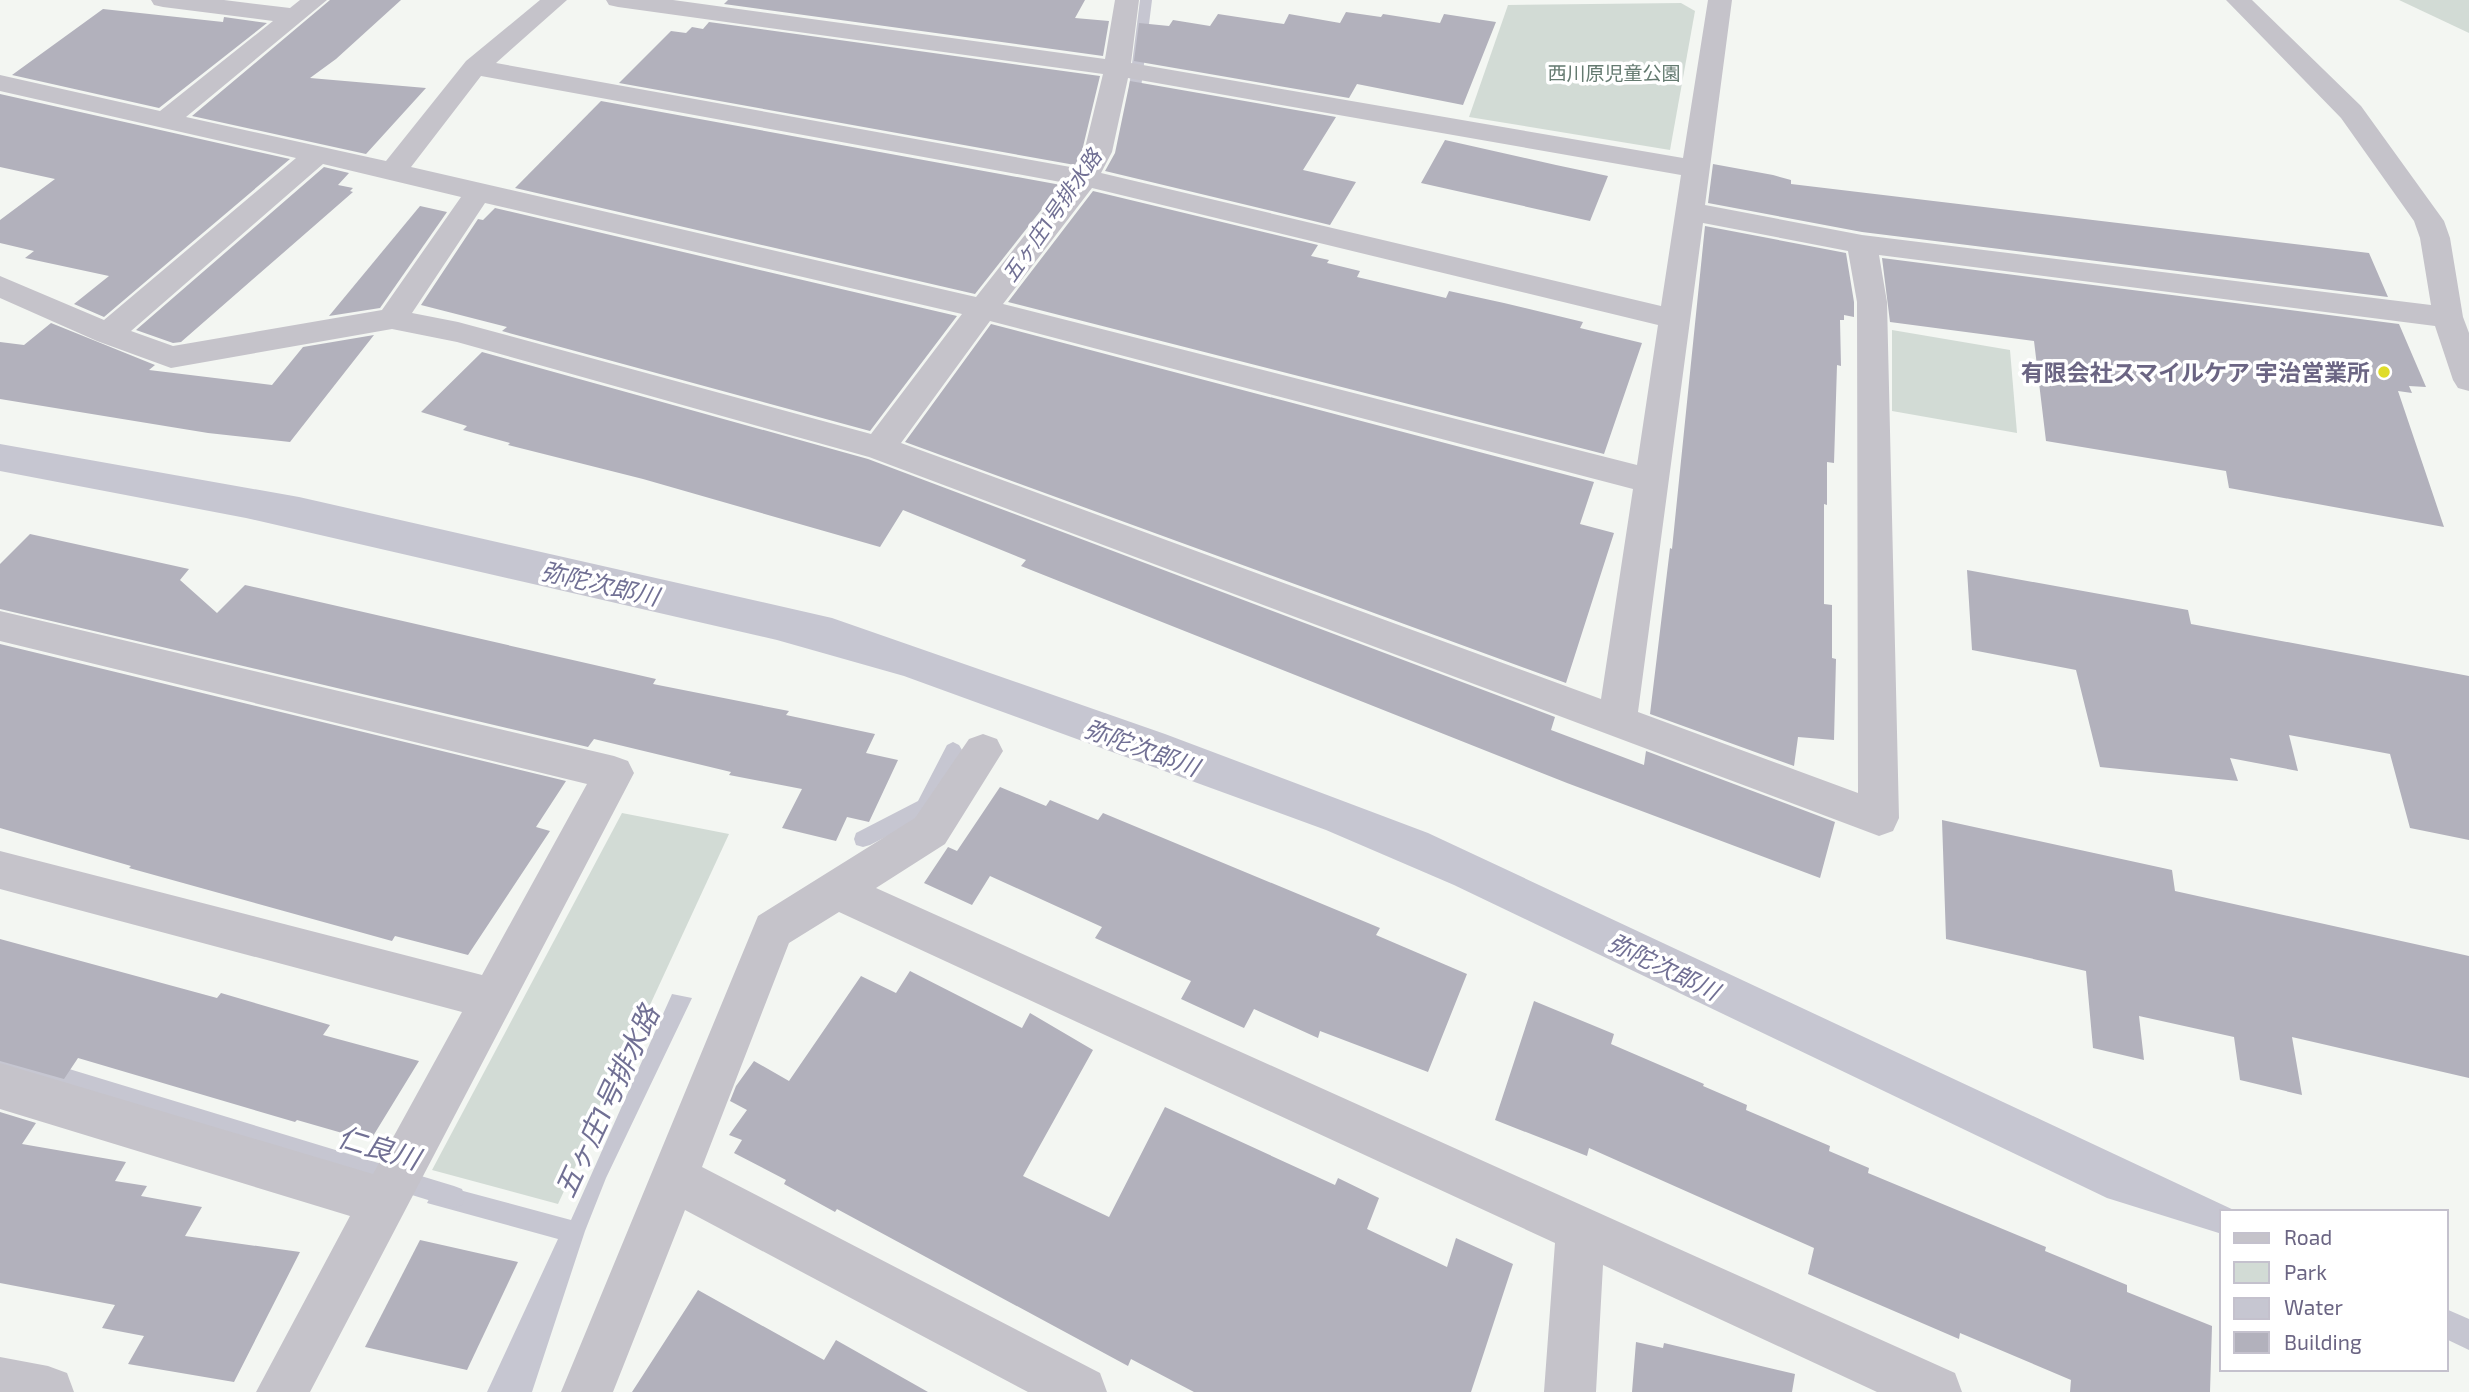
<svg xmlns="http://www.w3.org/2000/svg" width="2469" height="1392" font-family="'Exo 2','Noto Sans JP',sans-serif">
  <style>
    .green { fill: #d2dbd5 }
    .water { fill: #c6c6d1 }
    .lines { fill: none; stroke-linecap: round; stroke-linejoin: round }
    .stream { fill: #c6c6d1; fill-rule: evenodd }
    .building { fill: #b2b1bc }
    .minor { fill: #c5c3ca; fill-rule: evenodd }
    .poi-dot { fill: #dfdc29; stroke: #fff; stroke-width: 2.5 }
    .labels { text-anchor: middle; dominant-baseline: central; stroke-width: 7; stroke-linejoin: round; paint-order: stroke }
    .far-park-label { font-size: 19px; fill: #647a70; stroke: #fff }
    .far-water-label { font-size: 21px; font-style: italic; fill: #717094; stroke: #fff }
    .poi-label { font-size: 23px; font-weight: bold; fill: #6b6583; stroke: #fff; text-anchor: end }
    .water-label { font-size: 24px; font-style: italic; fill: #717094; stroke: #fff }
    .near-water-label { font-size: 28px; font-style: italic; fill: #717094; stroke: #fff }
  </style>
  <rect width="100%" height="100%" fill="#f3f6f2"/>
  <!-- green -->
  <g class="green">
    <polygon points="2399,0 2469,0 2469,33"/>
    <polygon points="1681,3 1695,11 1670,150 1469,117 1508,5"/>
    <polygon points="1892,330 2010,350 2017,433 1892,411"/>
    <polygon points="622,813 729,834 558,1204 432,1170"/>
  </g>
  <!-- water -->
  <g class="water">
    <polygon points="0,444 299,497 832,618 1165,734 1428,833 2238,1212 2222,1212 2222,1234 2107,1198 1454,885 1326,830 904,676 777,640 246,518 0,471"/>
    <polygon points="672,994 692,998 606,1178 585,1231 532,1392 487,1392 558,1239 427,1203 437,1184 571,1220"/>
    <polygon points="2446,1309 2469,1319 2469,1350 2446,1339"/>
  </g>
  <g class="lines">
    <!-- stream -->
    <g class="stream">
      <polygon points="1140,0 1152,0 1139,104 1133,108 1127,104"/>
      <polygon points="953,742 959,745 962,750 932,813 870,845 863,847 856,845 854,839 856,833 918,801 947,745"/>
      <polygon points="0,1048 454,1186 462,1189 465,1197 462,1205 454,1208 0,1068"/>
    </g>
  </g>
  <!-- building -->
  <g class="building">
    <polygon points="330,0 401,0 336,59 310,78 426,88 366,154 192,116"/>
    <polygon points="728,0 1085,0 1075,18 1109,21 1103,56 724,4"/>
    <polygon points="103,9 223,22 224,17 267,23 159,108 12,75"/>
    <polygon points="1346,12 1381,17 1383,14 1440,23 1444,14 1496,22 1463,105 1357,84 1349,98 1134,61 1139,23 1169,26 1173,20 1210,26 1218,14 1284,24 1289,14 1340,23"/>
    <polygon points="709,22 1100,76 1082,151 1075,165 619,83 671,31 686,33 692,27 703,29"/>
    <polygon points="1130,81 1336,117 1303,170 1356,182 1330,225 1105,171 1115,153"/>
    <polygon points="0,94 290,159 104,317 74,304 109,276 25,258 34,251 0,243 0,220 55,179 0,167"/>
    <polygon points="601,101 1061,185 975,294 515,188"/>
    <polygon points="1445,140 1556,165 1608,176 1590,221 1421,183"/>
    <polygon points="1713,164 1773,175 1791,180 1791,184 2369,253 2388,297 1862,232 1708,203"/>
    <polygon points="324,167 349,173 338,185 353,188 350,191 353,192 181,342 173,343 136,330"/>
    <polygon points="1093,191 1318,245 1311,256 1329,260 1327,263 1360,271 1357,277 1446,298 1449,291 1504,303 1583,322 1580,328 1642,343 1604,454 1008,302"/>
    <polygon points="420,206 447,212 380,308 329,316"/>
    <polygon points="495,208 957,316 870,431 502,331 507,327 421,305 478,219 483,220"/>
    <polygon points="1705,226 1846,253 1854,302 1854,317 1844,315 1844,320 1840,320 1841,366 1837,365 1834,463 1827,462 1827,505 1824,504 1824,604 1832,605 1832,658 1836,659 1834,740 1798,737 1794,766 1650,714 1670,548 1672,549"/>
    <polygon points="1882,258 2399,324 2426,387 2409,386 2412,393 2398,391 2444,527 2229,488 2226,471 2046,441 2034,341 1890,322"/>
    <polygon points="51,323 155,365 149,370 272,385 303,347 374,335 290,442 208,433 0,399 0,342 24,345"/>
    <polygon points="991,324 1594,482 1580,524 1614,533 1566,683 905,442"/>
    <polygon points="482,352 868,459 1555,717 1551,730 1644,765 1646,751 1835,822 1820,878 1567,783 1021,566 1026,560 903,510 880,547 643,479 508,445 510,443 463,430 467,426 421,412"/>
    <polygon points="30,534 189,569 180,580 217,613 245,585 656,679 653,684 789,711 786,715 875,734 866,753 898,760 869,822 847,817 836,841 782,828 802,789 729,775 731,772 594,739 588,747 0,609 0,564"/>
    <polygon points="1967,570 2188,610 2191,624 2469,676 2469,840 2410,828 2390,754 2289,735 2298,771 2230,758 2238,781 2100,767 2076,670 1972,650"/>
    <polygon points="0,644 566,781 536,827 550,831 468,955 395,936 392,941 129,868 131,866 0,828"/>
    <polygon points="1000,787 1046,806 1050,800 1098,820 1103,813 1380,928 1376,935 1467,974 1428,1072 1320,1031 1318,1038 1254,1009 1244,1028 1181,999 1191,981 1095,938 1102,927 990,876 972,905 924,883 948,847 957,851"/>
    <polygon points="1942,820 2172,870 2175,891 2469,956 2469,1078 2292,1037 2302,1095 2240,1080 2234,1037 2139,1016 2144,1060 2093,1048 2086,971 1946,939"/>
    <polygon points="0,939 217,998 221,993 330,1025 323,1035 419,1061 370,1141 297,1120 295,1122 78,1058 64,1079 0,1061"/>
    <polygon points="910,971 1022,1028 1030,1013 1093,1050 1023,1176 1109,1217 1165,1107 1335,1185 1338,1178 1379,1198 1367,1229 1447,1267 1456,1238 1513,1264 1471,1392 1194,1392 1131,1359 1128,1366 837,1209 835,1212 784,1184 786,1180 734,1153 742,1140 729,1135 747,1110 730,1101 736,1086 754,1061 789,1081 861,976 896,993"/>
    <polygon points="1534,1001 1614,1034 1611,1044 1704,1084 1703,1086 1747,1105 1746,1110 1830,1146 1829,1151 1869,1168 1868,1173 2046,1247 2045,1251 2127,1285 2127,1292 2212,1326 2210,1392 2070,1392 2071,1380 1960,1333 1959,1339 1808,1274 1814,1248 1589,1148 1587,1156 1495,1120"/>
    <polygon points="0,1112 36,1123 22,1144 126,1162 115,1181 147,1186 141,1196 202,1207 185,1236 300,1252 234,1382 128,1364 144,1336 102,1328 115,1305 0,1283"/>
    <polygon points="420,1240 518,1262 467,1370 365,1347"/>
    <polygon points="698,1290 824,1360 836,1340 928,1392 632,1392"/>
    <polygon points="1636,1342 1663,1348 1664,1343 1795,1374 1792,1392 1632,1392"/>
  </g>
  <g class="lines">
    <!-- minor -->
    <g class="minor">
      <path d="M151,0H224L290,8L300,0H327L186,117L386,161L466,61L540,0H567L496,63L1076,168L1084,152L1103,74L618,7L609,5L606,0H673L1105,59L1115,0H1139L1131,63L1683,158L1708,0H1732L1705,205L1862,235L2431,305L2420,238L2414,221L2341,118L2226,0H2252L2361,106L2444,221L2450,238L2463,317L2469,333V391L2458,388L2453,380L2435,326L1879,255L1887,302L1899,818L1893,831L1879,836L869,457L457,342L392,329L171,368L97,341L0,298V276L104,320L296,158L0,91V75L160,111L273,21L163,7L154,5ZM481,76L1066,183L976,297L411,167ZM1128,78L1681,175L1661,306L1101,173L1112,152ZM323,164L461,197L382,310L173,346L131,331ZM1092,188L1658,325L1637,465L1003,304ZM485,203L962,314L871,434L458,322L412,313ZM1703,223L1848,251L1857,302L1858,793L1638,712ZM990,321L1633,489L1601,699L901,443Z"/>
      <polygon points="0,611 614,756 628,761 634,773 310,1392 256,1392 350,1216 0,1109 0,1063 373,1174 462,1012 0,889 0,851 482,975 587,784 0,641"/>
      <polygon points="983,734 997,739 1003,751 945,844 876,888 1955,1373 1962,1392 1877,1392 1603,1265 1596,1392 1544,1392 1555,1243 839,912 789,943 702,1167 1100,1373 1107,1392 1028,1392 685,1210 613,1392 561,1392 758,916 915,818 969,739"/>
      <polygon points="0,1357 48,1366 67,1373 74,1392 0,1392"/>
    </g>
  </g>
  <!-- markers -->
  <circle class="poi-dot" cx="2384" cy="372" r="7"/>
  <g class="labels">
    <!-- far-park labels -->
    <g class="far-park-label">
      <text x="1614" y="72">西川原児童公園</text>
    </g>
    <!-- far-water labels -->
    <g class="far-water-label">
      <text transform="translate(1051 215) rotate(-55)">五ヶ庄1号排水路</text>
    </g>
    <!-- poi labels -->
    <g class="poi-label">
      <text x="2370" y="372">有限会社スマイルケア 宇治営業所</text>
    </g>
    <!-- water labels -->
    <g class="water-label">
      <text transform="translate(600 583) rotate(13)">弥陀次郎川</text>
      <text transform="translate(1142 747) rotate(20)">弥陀次郎川</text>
      <text transform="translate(1664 966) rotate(26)">弥陀次郎川</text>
    </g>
    <!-- near-water labels -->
    <g class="near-water-label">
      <text transform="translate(606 1101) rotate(-65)">五ヶ庄1号排水路</text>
      <text transform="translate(379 1147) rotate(17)">仁良川</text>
    </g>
  </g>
  <!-- legend -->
  <rect x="2220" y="1210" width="228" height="161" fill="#ffffff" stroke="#c4c1cd" stroke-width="2"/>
  <rect x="2234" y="1233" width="35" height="10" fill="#c5c3ca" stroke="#c4c1cd" stroke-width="2"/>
  <text x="2284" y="1245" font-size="21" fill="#6b6583">Road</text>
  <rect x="2234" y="1262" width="35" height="21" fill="#d2dbd5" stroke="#c4c1cd" stroke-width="2"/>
  <text x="2284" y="1280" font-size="21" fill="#6b6583">Park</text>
  <rect x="2234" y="1298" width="35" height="21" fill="#c6c6d1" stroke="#c4c1cd" stroke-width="2"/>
  <text x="2284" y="1315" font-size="21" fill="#6b6583">Water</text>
  <rect x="2234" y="1332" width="35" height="21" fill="#b2b1bc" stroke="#c4c1cd" stroke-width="2"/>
  <text x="2284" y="1350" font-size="21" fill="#6b6583">Building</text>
</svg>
